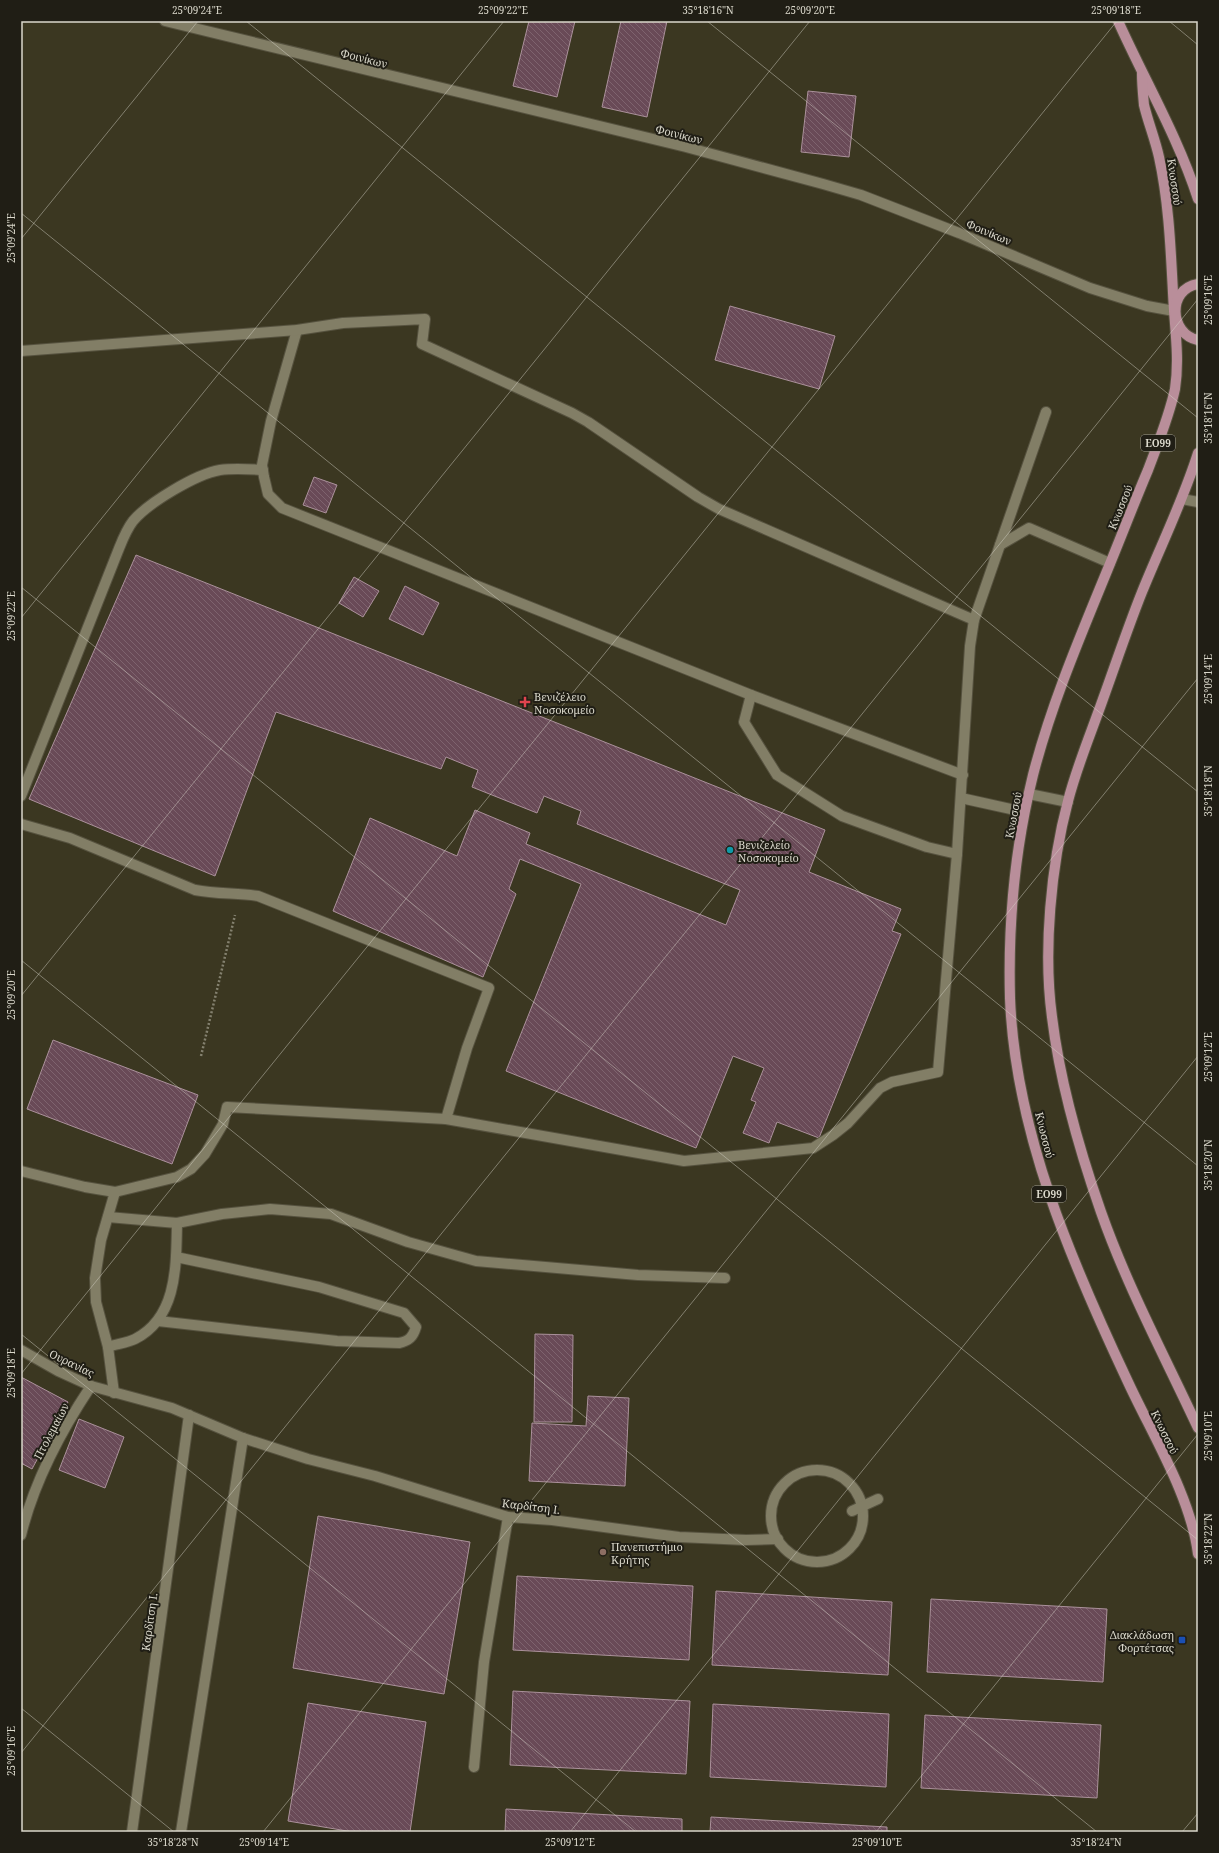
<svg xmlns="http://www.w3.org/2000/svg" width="1219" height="1853" font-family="'Noto Serif',serif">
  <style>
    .building { fill: url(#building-back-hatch); stroke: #ab919b }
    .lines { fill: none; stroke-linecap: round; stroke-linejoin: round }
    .lane-casing { stroke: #56523f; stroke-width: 12 }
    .street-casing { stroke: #56523f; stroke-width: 12 }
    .secondary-casing { stroke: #56523f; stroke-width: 12 }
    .primary-casing { stroke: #56523f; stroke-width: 12 }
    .path { stroke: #84816f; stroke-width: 2.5; stroke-dasharray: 2 2; stroke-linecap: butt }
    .lane { stroke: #827e66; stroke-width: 10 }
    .street { stroke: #827e66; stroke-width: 10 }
    .secondary { stroke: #827e66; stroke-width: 10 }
    .primary { stroke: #b98e9a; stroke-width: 10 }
    .ticks { fill: none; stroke: #dad8cb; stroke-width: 1; stroke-opacity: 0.45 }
    .health-dot { fill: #e0444e; stroke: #201e15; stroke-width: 1.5 }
    .culture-dot { fill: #0f9aa8; stroke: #201e15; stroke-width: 1.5 }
    .education-dot { fill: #8d6e63; stroke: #201e15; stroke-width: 1.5 }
    .transit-dot { fill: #1a4fb4; stroke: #201e15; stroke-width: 1.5 }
    .labels { text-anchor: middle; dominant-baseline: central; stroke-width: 4; stroke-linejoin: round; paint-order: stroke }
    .shield { fill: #201e15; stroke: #a2a094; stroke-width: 1 }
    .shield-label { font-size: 10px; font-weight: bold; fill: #dad8cb }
    .street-label { font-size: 11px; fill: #dad8cb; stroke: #201e15 }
    .poi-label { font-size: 11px; fill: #dad8cb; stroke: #201e15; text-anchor: start }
    .neatline { fill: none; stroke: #dad8cb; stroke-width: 1.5 }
    .ticks-label { font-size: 10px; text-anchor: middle; fill: #dad8cb }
  </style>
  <defs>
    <pattern id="building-back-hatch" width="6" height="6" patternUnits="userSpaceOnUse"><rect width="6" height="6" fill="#694a57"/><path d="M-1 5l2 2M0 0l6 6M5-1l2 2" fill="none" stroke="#7e636e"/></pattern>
  </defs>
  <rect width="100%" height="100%" fill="#3b3721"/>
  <!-- building -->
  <g class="building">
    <polygon points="529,21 575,21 557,97 513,86"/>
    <polygon points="621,21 667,21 647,117 602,107"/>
    <polygon points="808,91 856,96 849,157 801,152"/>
    <polygon points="730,306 835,336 819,389 715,360"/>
    <polygon points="314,477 337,485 326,513 303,505"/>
    <polygon points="136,555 825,830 809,872 901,909 892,931 901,934 819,1138 777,1122 769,1143 743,1133 756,1102 751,1100 764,1068 733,1056 696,1148 506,1071 581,884 520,859 509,889 516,894 483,977 333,911 370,818 457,856 475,810 530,833 526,844 726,925 740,890 577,824 581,811 544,796 537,813 472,787 478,770 446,757 441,769 276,712 215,876 29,799"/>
    <polygon points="354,577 379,591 363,617 339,603"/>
    <polygon points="405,586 439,603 423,635 389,619"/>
    <polygon points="53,1040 198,1095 172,1164 27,1109"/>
    <polygon points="535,1334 573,1335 572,1422 534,1422"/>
    <polygon points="21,1377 68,1402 32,1469 21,1463"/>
    <polygon points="588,1396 629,1398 625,1486 529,1481 532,1423 586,1426"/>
    <polygon points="79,1419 124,1437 105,1488 59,1470"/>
    <polygon points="318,1516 470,1542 444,1694 293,1668"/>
    <polygon points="517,1576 693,1586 689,1660 513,1650"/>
    <polygon points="716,1591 892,1602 888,1675 712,1665"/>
    <polygon points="931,1599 1107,1609 1103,1682 927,1672"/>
    <polygon points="513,1691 690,1701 686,1774 510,1765"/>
    <polygon points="308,1703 426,1722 410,1832 353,1832 288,1821"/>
    <polygon points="713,1704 889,1714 886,1787 710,1777"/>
    <polygon points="925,1715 1101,1725 1097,1798 921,1788"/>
    <polygon points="506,1809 682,1819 682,1832 505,1832"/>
    <polygon points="711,1817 887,1827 887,1832 710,1832"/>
  </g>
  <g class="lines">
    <!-- lane casing -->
    <g class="lane-casing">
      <g id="lane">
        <polyline points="297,330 271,421 262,465 264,477 268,494 282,508 751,695 963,775"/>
        <polyline points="21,351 297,330 343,323 425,319 422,344 572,413 588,422 698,497 719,509 974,620"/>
        <polyline points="1000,545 1029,528 1110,563"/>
        <polyline points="751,695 744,722 777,775 842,816 927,847 957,854"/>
        <path d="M21,796L118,551C122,541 126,530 133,521C148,503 196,474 220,470C234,468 248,469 263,470"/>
        <polyline points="961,798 1024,812"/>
        <path d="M21,824L70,838L195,890C216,894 237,893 258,896L489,988L467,1048L446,1119L684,1161L813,1148L833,1135L848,1123L880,1088L892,1082L938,1072L957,854L970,646L974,620L1046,412"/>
        <polyline points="21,1171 85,1187 115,1192 177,1177 191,1169 205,1154 223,1124 227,1107 446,1119"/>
        <polyline points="108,1217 177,1223 222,1214 270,1209 331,1214 408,1242 476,1261 638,1275 725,1278"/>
        <path d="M158,1321L337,1341L399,1343C409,1341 413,1337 416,1327L404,1313L319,1287L176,1257"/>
        <path d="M108,1347C116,1344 127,1343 135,1339C178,1317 176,1265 177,1223"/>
        <polyline points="114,1393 108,1347 96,1302 95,1278 101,1240 115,1192"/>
        <polyline points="474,1767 484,1662 508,1517"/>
      </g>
    </g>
    <!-- street casing -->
    <g class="street-casing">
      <g id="street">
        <polyline points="165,21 686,147 823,184 861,195 959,233 1090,288 1147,306 1174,311"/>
        <polyline points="1182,499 1198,502"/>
        <polyline points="21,1350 58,1371 91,1386 172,1408 243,1438 308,1459 375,1476 508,1517 552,1520 679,1537 746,1540 778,1539"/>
        <circle cx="817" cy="1516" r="46"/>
        <polyline points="852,1511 878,1499"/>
        <path d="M21,1535C34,1482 61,1431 91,1386"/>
        <polyline points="132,1832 189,1415"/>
        <polyline points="181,1832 243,1438"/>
      </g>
    </g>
    <!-- secondary casing -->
    <g class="secondary-casing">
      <polyline id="secondary" points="1029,794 1068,802"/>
    </g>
    <!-- primary casing -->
    <g class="primary-casing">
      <g id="primary">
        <path d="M1118,21C1145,81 1178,137 1198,199"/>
        <path d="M1142,74C1142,84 1143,94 1144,105C1148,122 1155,139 1159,157C1170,207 1171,260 1174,311C1176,337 1179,363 1175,389C1169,417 1158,443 1148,470C1134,503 1121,537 1107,571C1080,637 1051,705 1033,775C1015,847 1008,924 1010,998C1015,1132 1072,1263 1128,1382C1152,1434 1191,1497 1198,1554"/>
        <path d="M1198,284C1167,289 1169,334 1198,340"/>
        <path d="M1198,453C1183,501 1161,545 1142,592C1128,627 1116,663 1103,699C1091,733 1077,766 1068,801C1051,865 1043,951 1052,1017C1060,1083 1079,1149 1101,1212C1127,1286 1165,1357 1198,1428"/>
      </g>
    </g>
    <!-- path -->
    <polyline class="path" points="201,1056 235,915"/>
    <!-- lane -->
    <use href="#lane" class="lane"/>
    <!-- street -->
    <use href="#street" class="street"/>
    <!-- secondary -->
    <use href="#secondary" class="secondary"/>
    <!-- primary -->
    <use href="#primary" class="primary"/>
  </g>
  <!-- ticks -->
  <path class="ticks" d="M246,21L1198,792M707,21L1198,418M1169,21L1198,45M21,213L1198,1166M21,239L198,21M21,587L1198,1540M21,618L504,21M21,960L1097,1832M21,996L810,21M21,1334L636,1832M21,1374L1117,21M21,1708L174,1832M21,1753L1198,299M263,1832L1198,678M570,1832L1198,1056M876,1832L1198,1434M1182,1832L1198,1813"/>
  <!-- markers -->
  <path class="health-dot" d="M523 696h4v4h4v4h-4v4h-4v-4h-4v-4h4z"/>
  <circle class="culture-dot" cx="730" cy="850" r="4"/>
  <circle class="education-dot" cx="603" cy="1552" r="4"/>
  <rect class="transit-dot" x="1178" y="1636" width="8" height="8" rx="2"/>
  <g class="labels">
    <!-- shield labels -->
    <g class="shield">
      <rect x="1141" y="435" width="34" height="16" rx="3"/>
      <rect x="1032" y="1186" width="34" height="16" rx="3"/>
    </g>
    <g class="shield-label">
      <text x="1158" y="443">ΕΟ99</text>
      <text x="1049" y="1194">ΕΟ99</text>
    </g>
    <!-- street labels -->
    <g class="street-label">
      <text transform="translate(364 58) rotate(14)">Φοινίκων</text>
      <text transform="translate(679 134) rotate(14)">Φοινίκων</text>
      <text transform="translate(1175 182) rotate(82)">Κνωσσού</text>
      <text transform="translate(989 232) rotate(23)">Φοινίκων</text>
      <text transform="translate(1120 507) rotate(-68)">Κνωσσού</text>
      <text transform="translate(1013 815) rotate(-79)">Κνωσσού</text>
      <text transform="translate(1045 1135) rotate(76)">Κνωσσού</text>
      <text transform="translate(72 1363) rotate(26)">Ουρανίας</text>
      <text transform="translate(51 1431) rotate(-62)">Πτολεμαίων</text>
      <text transform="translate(1165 1432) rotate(64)">Κνωσσού</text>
      <text transform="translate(531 1506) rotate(7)">Καρδίτση Ι.</text>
      <text transform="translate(149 1622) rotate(-82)">Καρδίτση Ι.</text>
    </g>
    <!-- poi labels -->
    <g class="poi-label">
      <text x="534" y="696">Βενιζέλειο<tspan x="534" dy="13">Νοσοκομείο</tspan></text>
      <text x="738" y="844">Βενιζελείο<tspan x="738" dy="13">Νοσοκομείο</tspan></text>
      <text x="611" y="1546">Πανεπιστήμιο<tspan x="611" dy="13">Κρήτης</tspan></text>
      <text x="1174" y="1634" text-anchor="end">Διακλάδωση<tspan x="1174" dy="13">Φορτέτσας</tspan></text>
    </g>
  </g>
  <!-- border -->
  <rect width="1219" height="1853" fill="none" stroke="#201e15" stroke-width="44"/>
  <rect x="22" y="22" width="1175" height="1809" class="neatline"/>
  <g class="ticks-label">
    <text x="197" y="14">25°09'24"E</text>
    <text x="503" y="14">25°09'22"E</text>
    <text x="708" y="14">35°18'16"N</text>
    <text x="810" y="14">25°09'20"E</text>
    <text x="1116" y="14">25°09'18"E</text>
    <text transform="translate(11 238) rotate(-90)" y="4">25°09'24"E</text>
    <text transform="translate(1208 300) rotate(-90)" y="4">25°09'16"E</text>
    <text transform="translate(1208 418) rotate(-90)" y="4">35°18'16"N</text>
    <text transform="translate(11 616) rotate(-90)" y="4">25°09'22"E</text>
    <text transform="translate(1208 679) rotate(-90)" y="4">25°09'14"E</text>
    <text transform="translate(1208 791) rotate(-90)" y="4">35°18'18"N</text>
    <text transform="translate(11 995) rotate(-90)" y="4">25°09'20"E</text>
    <text transform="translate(1208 1057) rotate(-90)" y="4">25°09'12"E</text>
    <text transform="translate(1208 1165) rotate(-90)" y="4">35°18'20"N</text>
    <text transform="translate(11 1373) rotate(-90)" y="4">25°09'18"E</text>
    <text transform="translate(1208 1436) rotate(-90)" y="4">25°09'10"E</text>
    <text transform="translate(1208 1539) rotate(-90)" y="4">35°18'22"N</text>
    <text transform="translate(11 1751) rotate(-90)" y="4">25°09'16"E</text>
    <text x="173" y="1846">35°18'28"N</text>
    <text x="264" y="1846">25°09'14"E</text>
    <text x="570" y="1846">25°09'12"E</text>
    <text x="877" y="1846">25°09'10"E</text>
    <text x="1096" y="1846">35°18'24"N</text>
  </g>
</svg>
